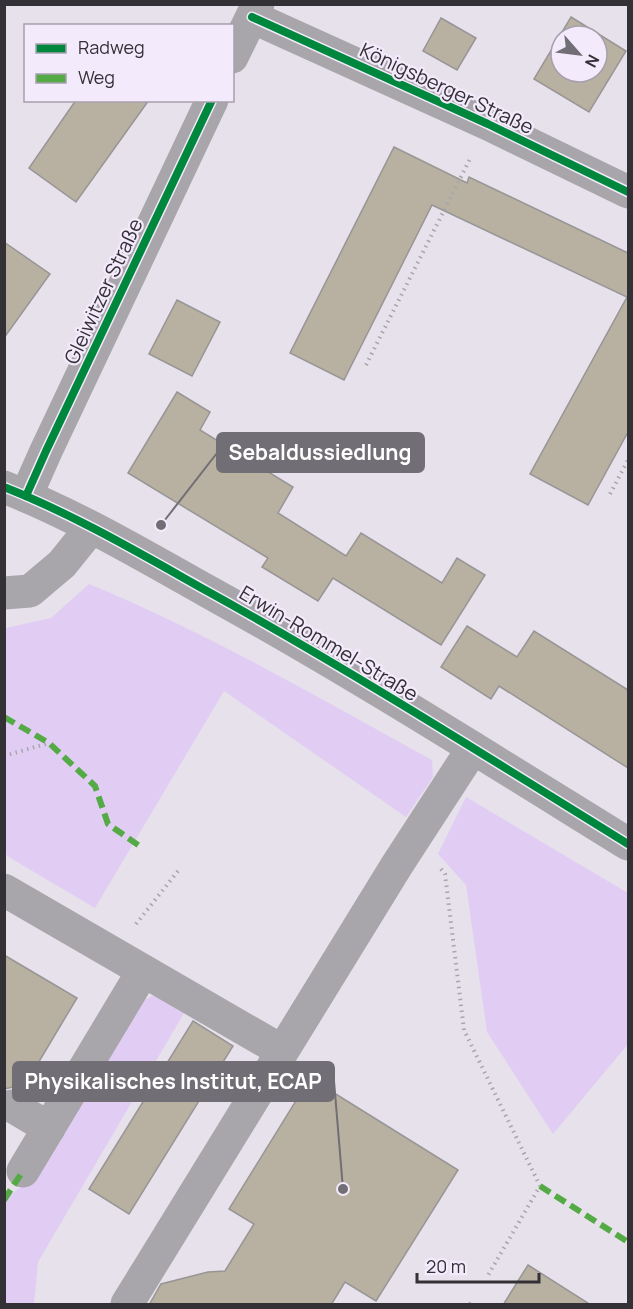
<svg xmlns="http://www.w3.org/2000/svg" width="633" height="1309" font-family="Manrope,sans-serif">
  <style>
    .green { fill: #e1cdf4 }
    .building { fill: #b8b0a0; stroke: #989596; stroke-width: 1.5; fill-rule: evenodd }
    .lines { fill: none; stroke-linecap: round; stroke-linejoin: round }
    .path { stroke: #a8a6aa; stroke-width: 4; stroke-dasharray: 1.5 4.5; stroke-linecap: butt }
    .minor { stroke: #a8a6aa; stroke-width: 33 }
    .quiet { stroke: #54ab45; stroke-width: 6; stroke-dasharray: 12 6; stroke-linecap: butt }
    .cycleway-casing { stroke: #f3eafc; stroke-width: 11 }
    .cycleway { stroke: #00873e; stroke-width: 8 }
    .labels { text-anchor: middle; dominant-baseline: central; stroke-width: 4.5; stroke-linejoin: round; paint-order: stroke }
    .street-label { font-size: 20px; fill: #333036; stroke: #f3eafc }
    .leader { fill: none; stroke: #726e75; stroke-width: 2 }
    .callout-dot { fill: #726e75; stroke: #f3eafc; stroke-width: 2 }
    .callout { fill: #726e75; stroke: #726e75; stroke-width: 2 }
    .callout-label { font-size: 21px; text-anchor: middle; font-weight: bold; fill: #fff }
  </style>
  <rect width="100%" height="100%" fill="#e6e1eb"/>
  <!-- green -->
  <g class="green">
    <path d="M89,584C208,633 319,698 432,760L433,777L406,817L224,691L95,908L7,856L4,837L5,628L51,618Z"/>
    <polygon points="466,797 628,893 628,1044 553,1134 487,1032 466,885 438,854"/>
    <polygon points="154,995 184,1013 38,1262 34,1304 5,1304 4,1199 34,1178 135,1005"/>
  </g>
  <!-- building -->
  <g class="building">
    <path d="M571,17L626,51L589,112L534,79ZM561,36H597V72H561Z"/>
    <polygon points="441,18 476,38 457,70 423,51"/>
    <polygon points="76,100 149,100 76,202 29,168"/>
    <polygon points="394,147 467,183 469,177 628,253 628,432 588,505 530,474 627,297 432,205 344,380 290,353"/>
    <polygon points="4,242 50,274 4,338"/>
    <polygon points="177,300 220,322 192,376 149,354"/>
    <polygon points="177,392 210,412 200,430 293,487 278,513 346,556 361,533 442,583 457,558 485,575 441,645 333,578 318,601 262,567 268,558 128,473"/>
    <polygon points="467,626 517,657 534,631 628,690 628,768 499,686 491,699 441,667"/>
    <polygon points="4,955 77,998 22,1090 13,1087 4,1089"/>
    <polygon points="193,1021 233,1046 129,1214 89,1189"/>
    <polygon points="310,1078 458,1170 376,1301 345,1282 331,1305 149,1305 161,1284 208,1272 225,1271 254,1224 229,1209"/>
    <polygon points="528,1265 591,1305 503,1305"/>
  </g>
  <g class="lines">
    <!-- path -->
    <g class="path">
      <polyline points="366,365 471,157"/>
      <polyline points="610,494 628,460"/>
      <polyline points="4,756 49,743"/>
      <polyline points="441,869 445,874 464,1030 540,1186 487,1277"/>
      <polyline points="136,924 178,871"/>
      <polyline points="470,1304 473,1301"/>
    </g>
    <!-- minor -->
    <g class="minor">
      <polyline points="252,17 488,124 628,192"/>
      <polyline points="232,57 258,4"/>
      <path d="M4,487C75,515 141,554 207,591C350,670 489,758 628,844"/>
      <polyline points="26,496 46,451 212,100"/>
      <polyline points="4,593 30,591 62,564 91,528"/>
      <polyline points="4,890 282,1051"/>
      <polyline points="12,1106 49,1128"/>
      <polyline points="23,1171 143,971"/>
      <polyline points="127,1304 397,865 473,748"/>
    </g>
    <!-- quiet -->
    <g class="quiet">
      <polyline points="4,717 49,743 95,786 108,824 141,847"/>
      <polyline points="540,1186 628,1242"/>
      <polyline points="4,1200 23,1171"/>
    </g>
    <!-- cycleway casing -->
    <g class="cycleway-casing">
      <g id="cycleway">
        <polyline points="252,17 488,124 628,192"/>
        <path d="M4,487C75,515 141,554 207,591C350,670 489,758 628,844"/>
        <polyline points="26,496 46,451 212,100"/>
      </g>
    </g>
    <!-- cycleway -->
    <use href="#cycleway" class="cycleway"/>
  </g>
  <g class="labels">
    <!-- street labels -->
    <g class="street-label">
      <text transform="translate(447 88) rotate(25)">Königsberger Straße</text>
      <text transform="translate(103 291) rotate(-65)">Gleiwitzer Straße</text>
      <text transform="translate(329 643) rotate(31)">Erwin-Rommel-Straße</text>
    </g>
  </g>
  <!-- callouts -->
  <path class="leader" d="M161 525L217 453M343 1189L334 1081"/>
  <g class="callout-dot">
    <circle cx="161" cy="525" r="6"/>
    <circle cx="343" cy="1189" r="6"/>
  </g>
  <g class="callout">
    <rect x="217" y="433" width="207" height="39" rx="6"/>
    <rect x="13" y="1062" width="321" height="39" rx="6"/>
  </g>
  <g class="callout-label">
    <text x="320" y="460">Sebaldussiedlung</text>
    <text x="173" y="1089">Physikalisches Institut, ECAP</text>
  </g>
  <!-- border -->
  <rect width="633" height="1309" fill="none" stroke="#333036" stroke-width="12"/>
  <!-- legend -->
  <rect x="24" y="24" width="210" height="78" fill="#f3eafc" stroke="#a6a0ad" stroke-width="1.5"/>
  <rect x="36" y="44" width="30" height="9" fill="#00873e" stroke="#a6a0ad" stroke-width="1.5"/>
  <text x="78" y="54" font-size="18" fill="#333036">Radweg</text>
  <rect x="36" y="74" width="30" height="9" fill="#54ab45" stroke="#a6a0ad" stroke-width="1.5"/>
  <text x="78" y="84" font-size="18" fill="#333036">Weg</text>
  <!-- north arrow -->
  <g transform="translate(579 54) rotate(118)"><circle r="28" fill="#f3eafc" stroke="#a6a0ad" stroke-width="1.5"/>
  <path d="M0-4.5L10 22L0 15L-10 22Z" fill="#726e75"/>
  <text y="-9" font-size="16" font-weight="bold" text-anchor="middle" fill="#333036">N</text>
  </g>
  <!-- scale -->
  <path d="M417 1273v9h122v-9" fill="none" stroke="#333036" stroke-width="3"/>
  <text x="426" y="1273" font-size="18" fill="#333036" stroke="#f3eafc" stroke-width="4.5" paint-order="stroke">20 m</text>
</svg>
